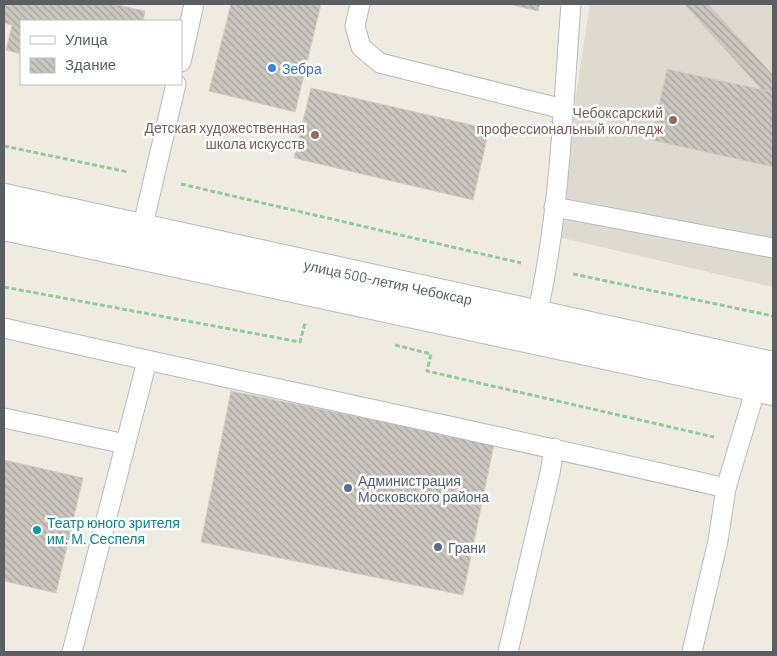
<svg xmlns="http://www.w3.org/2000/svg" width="777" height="656" font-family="Barlow,sans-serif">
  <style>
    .education { fill: #dedad0 }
    .building { fill: url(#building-back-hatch); stroke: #d4ccbf }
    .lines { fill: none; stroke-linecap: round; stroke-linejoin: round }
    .service-casing { stroke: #b7bbc0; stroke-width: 21 }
    .tertiary-casing { stroke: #b7bbc0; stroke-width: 30 }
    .path { stroke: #94caa0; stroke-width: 3; stroke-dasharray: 5 2.5; stroke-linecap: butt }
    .service { stroke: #fff; stroke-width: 19 }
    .tertiary { stroke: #fff; stroke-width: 28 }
    .shop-dot { fill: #3f7fe0; stroke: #fff; stroke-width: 2 }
    .education-dot { fill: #8d6e63; stroke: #fff; stroke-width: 2 }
    .service-dot { fill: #5c6f8a; stroke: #fff; stroke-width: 2 }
    .culture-dot { fill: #0f9aa8; stroke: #fff; stroke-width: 2 }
    .labels { text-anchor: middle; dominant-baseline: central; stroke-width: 5; stroke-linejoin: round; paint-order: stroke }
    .shop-label { font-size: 14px; fill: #366cbe; stroke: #fff; text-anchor: start }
    .education-label { font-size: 14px; fill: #785e54; stroke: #fff; text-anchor: end }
    .street-label { font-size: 14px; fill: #5a5f64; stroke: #fff }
    .service-label { font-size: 14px; fill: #4e5e75; stroke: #fff; text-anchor: start }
    .culture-label { font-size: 14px; fill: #0d838f; stroke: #fff; text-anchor: start }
  </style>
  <defs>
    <pattern id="building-back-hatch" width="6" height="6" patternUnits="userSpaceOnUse" patternTransform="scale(1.25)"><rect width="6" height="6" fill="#cac6be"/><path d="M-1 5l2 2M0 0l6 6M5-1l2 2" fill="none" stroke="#a7a49e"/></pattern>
  </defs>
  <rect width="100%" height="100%" fill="#efebe1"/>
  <!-- education -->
  <polygon class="education" points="590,4 773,4 773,287 554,236"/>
  <!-- building -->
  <g class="building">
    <polygon points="4,4 113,4 145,11 143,21 21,21 21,54 6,50 12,25 4,23"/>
    <polygon points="231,4 321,4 295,112 209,91"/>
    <polygon points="508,4 540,4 538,11"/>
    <polygon points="684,4 708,4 773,75 773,92 763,91"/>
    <polygon points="667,69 773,92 773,167 651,140"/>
    <polygon points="311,88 489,129 473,200 294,158"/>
    <polygon points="231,391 494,444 463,595 201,542"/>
    <polygon points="4,460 83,478 56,593 4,581"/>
  </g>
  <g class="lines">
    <!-- service casing -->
    <g class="service-casing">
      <g id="service">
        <polyline points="360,4 355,26 361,47 380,63 563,109"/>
        <polyline points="181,62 194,4"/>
        <polyline points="554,207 773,248"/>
        <polyline points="142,229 176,84"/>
        <path d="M537,315C560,214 563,107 571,4"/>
        <path d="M4,328C244,383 486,432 726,488"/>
        <polyline points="4,418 125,444"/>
        <polyline points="72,652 147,361"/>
        <polyline points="508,652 550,473 554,448"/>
        <polyline points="692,652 718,541 726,488 756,388"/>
      </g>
    </g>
    <!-- tertiary casing -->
    <g class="tertiary-casing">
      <g id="tertiary">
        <polyline points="4,198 773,366"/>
        <polyline points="4,226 773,391"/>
      </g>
    </g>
    <!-- path -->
    <g class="path">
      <polyline points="4,146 128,172"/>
      <polyline points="181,184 521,263"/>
      <polyline points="573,274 773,316"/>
      <polyline points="4,287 300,342 305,323 307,324"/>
      <polyline points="395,345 431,354 427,371 714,437"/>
    </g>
    <!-- service -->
    <use href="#service" class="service"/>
    <!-- tertiary -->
    <use href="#tertiary" class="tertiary"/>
  </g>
  <!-- markers -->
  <circle class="shop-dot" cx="272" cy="68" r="5"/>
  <g class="education-dot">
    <circle cx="673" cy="120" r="5"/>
    <circle cx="315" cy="135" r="5"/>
  </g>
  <g class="service-dot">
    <circle cx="348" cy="488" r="5"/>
    <circle cx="438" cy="547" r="5"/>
  </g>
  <circle class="culture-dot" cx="37" cy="530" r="5"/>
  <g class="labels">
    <!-- shop labels -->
    <g class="shop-label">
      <text x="282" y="68">Зебра</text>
    </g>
    <!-- education labels -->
    <g class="education-label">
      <text x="663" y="112">Чебоксарский<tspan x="663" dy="16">профессиональный колледж</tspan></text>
      <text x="305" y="127">Детская художественная<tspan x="305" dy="16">школа искусств</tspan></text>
    </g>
    <!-- street labels -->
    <g class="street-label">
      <text transform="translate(388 282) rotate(12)">улица 500-летия Чебоксар</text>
    </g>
    <!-- service labels -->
    <g class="service-label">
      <text x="358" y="480">Администрация<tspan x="358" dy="16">Московского района</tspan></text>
      <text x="448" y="547">Грани</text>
    </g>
    <!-- culture labels -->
    <g class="culture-label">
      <text x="47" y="522">Театр юного зрителя<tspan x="47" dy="16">им. М. Сеспеля</tspan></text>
    </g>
  </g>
  <!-- border -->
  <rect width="777" height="656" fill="none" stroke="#5a5f64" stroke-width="10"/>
  <!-- legend -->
  <rect x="20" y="20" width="162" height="65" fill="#ffffff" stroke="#bdbfc1"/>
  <rect x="30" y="36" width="25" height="8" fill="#ffffff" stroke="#bdbfc1"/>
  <text x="65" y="45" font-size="15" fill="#5a5f64">Улица</text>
  <rect x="30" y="58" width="25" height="15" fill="url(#building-back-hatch)" stroke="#bdbfc1"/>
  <text x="65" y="70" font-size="15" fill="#5a5f64">Здание</text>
</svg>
